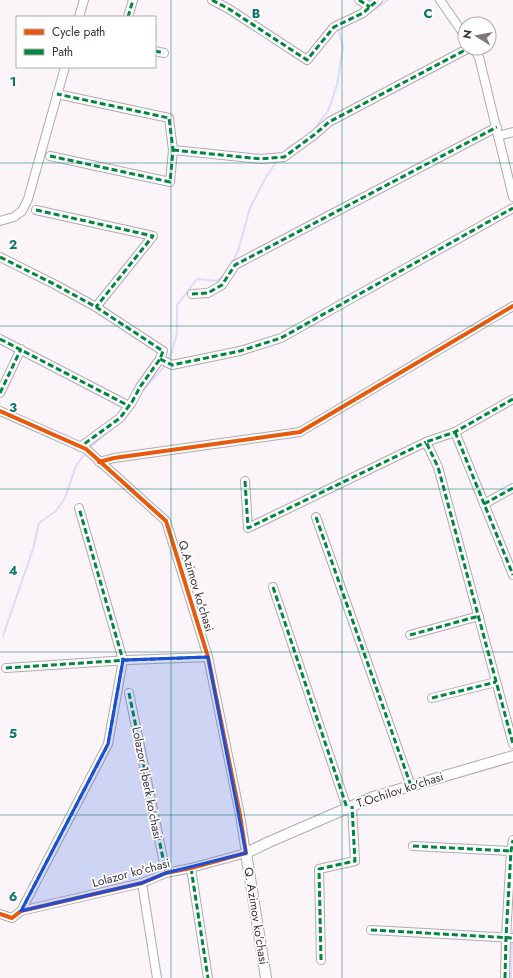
<svg xmlns="http://www.w3.org/2000/svg" width="513" height="978" font-family="Jost,sans-serif">
  <style>
    .lines { fill: none; stroke-linecap: round; stroke-linejoin: round }
    .stream { stroke: #dedaf9; stroke-width: 2 }
    .minor-casing { stroke: #b1aab0; stroke-width: 10 }
    .major-casing { stroke: #b1aab0; stroke-width: 12 }
    .minor { stroke: #fefefe; stroke-width: 8 }
    .major { stroke: #fefefe; stroke-width: 10 }
    .quiet { stroke: #00873e; stroke-width: 3; stroke-dasharray: 6 3; stroke-linecap: butt }
    .cycleway-casing { stroke: #fff; stroke-width: 6 }
    .cycleway { stroke: #e8590c; stroke-width: 4 }
    .marked { fill: #1d4ed8; fill-opacity: 0.2; stroke: #1d4ed8; stroke-width: 3; stroke-linejoin: round }
    .grid { fill: none; stroke: #0f766e; stroke-width: 1; stroke-opacity: 0.55 }
    .labels { text-anchor: middle; dominant-baseline: central; stroke-width: 3.5; stroke-linejoin: round; paint-order: stroke }
    .street-label { font-size: 12px; fill: #3b3039; stroke: #fff }
    .grid-label { font-size: 13px; text-anchor: middle; font-weight: bold; fill: #0f766e; stroke: #fff; stroke-width: 3.5; stroke-linejoin: round; paint-order: stroke }
  </style>
  <rect width="100%" height="100%" fill="#fbf5fa"/>
  <g class="lines">
    <!-- stream -->
    <g class="stream">
      <polyline points="364,17 388,0"/>
      <polyline points="311,133 328,111 337,85 343,47 339,31 342,27"/>
      <polyline points="283,153 289,147 301,140"/>
      <polyline points="231,265 238,251 250,208 265,179 277,161"/>
      <polyline points="170,357 177,333 177,305 197,279 217,281 224,275"/>
      <polyline points="142,391 164,367"/>
      <polyline points="88,449 110,430"/>
      <polyline points="3,636 33,549 39,523 56,511 65,498 76,466 84,455"/>
      <polyline points="513,936 513,930"/>
      <polyline points="511,978 512,941"/>
    </g>
    <!-- minor casing -->
    <g class="minor-casing">
      <g id="minor">
        <polyline points="212,0 229,9 307,60 334,27 363,13 378,0"/>
        <polyline points="359,0 370,7"/>
        <polyline points="440,0 465,36"/>
        <polyline points="79,17 84,0"/>
        <polyline points="128,17 133,0"/>
        <polyline points="473,48 479,57 513,197"/>
        <polyline points="155,51 164,53"/>
        <polyline points="498,136 513,132"/>
        <polyline points="173,150 261,159 284,157 314,135 329,122 469,48"/>
        <polyline points="50,156 170,182 173,150 169,118 57,94"/>
        <polyline points="36,210 153,236 96,307"/>
        <polyline points="0,221 14,217 22,211 28,199 65,67"/>
        <polyline points="0,257 54,284 96,307 163,351 160,359 140,387 132,402 120,418 80,447"/>
        <polyline points="192,294 208,293 222,285 235,265 497,127"/>
        <polyline points="0,339 129,406"/>
        <polyline points="160,359 172,365 240,351 281,338 513,208"/>
        <polyline points="0,393 21,349"/>
        <polyline points="513,399 455,432 426,442 438,467 513,744"/>
        <polyline points="0,411 86,449 166,521 208,657 240,815 246,853 191,868 166,873 142,883 21,911 12,918 0,914"/>
        <polyline points="455,432 513,575"/>
        <polyline points="99,462 114,458 300,432 513,306"/>
        <polyline points="245,481 248,528 426,442"/>
        <polyline points="484,504 513,488"/>
        <polyline points="316,517 411,786"/>
        <polyline points="273,587 347,808"/>
        <polyline points="410,635 479,616"/>
        <polyline points="6,668 128,660 208,657"/>
        <polyline points="129,693 166,873"/>
        <polyline points="432,698 496,682"/>
        <polyline points="413,846 511,851"/>
        <polyline points="191,868 208,978"/>
        <polyline points="142,883 157,978"/>
        <polyline points="21,911 108,744 123,660 79,508"/>
        <polyline points="371,930 513,938"/>
        <polyline points="321,960 319,869 355,861 352,806"/>
        <polyline points="505,978 506,937 511,851 513,840"/>
      </g>
    </g>
    <!-- major casing -->
    <g class="major-casing">
      <polyline id="major" points="266,978 246,853 269,842 373,797 513,756"/>
    </g>
    <!-- minor -->
    <use href="#minor" class="minor"/>
    <!-- major -->
    <use href="#major" class="major"/>
    <!-- quiet -->
    <g class="quiet">
      <polyline points="212,0 229,9 307,60 334,27 363,13 378,0"/>
      <polyline points="359,0 370,7"/>
      <polyline points="128,17 133,0"/>
      <polyline points="155,51 164,53"/>
      <polyline points="173,150 261,159 284,157 314,135 329,122 469,48"/>
      <polyline points="50,156 170,182 173,150 169,118 57,94"/>
      <polyline points="36,210 153,236 96,307"/>
      <polyline points="0,257 54,284 96,307 163,351 160,359 140,387 132,402 120,418 80,447"/>
      <polyline points="192,294 208,293 222,285 235,265 497,127"/>
      <polyline points="0,339 129,406"/>
      <polyline points="160,359 172,365 240,351 281,338 513,208"/>
      <polyline points="0,393 21,349"/>
      <polyline points="513,399 455,432 426,442 438,467 513,744"/>
      <polyline points="455,432 513,575"/>
      <polyline points="245,481 248,528 426,442"/>
      <polyline points="484,504 513,488"/>
      <polyline points="316,517 411,786"/>
      <polyline points="273,587 347,808"/>
      <polyline points="410,635 479,616"/>
      <polyline points="6,668 128,660 208,657"/>
      <polyline points="129,693 166,873"/>
      <polyline points="432,698 496,682"/>
      <polyline points="413,846 511,851"/>
      <polyline points="191,868 208,978"/>
      <polyline points="21,911 108,744 123,660 79,508"/>
      <polyline points="371,930 513,938"/>
      <polyline points="321,960 319,869 355,861 352,806"/>
      <polyline points="505,978 506,937 511,851 513,840"/>
    </g>
    <!-- cycleway casing -->
    <g class="cycleway-casing">
      <g id="cycleway">
        <polyline points="0,411 86,449 166,521 208,657 240,815 246,853 191,868 166,873 142,883 21,911 12,918 0,914"/>
        <polyline points="99,462 114,458 300,432 513,306"/>
      </g>
    </g>
    <!-- cycleway -->
    <use href="#cycleway" class="cycleway"/>
  </g>
  <!-- marked area -->
  <path class="marked" d="M208,657L246,853L166,873L142,883L21,911L108,744L123,660Z"/>
  <!-- grid -->
  <path class="grid" d="M171,0V978M342,0V978M0,163H513M0,326H513M0,489H513M0,652H513M0,815H513"/>
  <g class="labels">
    <!-- street labels -->
    <g class="street-label">
      <text transform="translate(196 586) rotate(73)">Q.Azimov ko'chasi</text>
      <text transform="translate(147 783) rotate(79)">Lolazor 1-berk ko'chasi</text>
      <text transform="translate(400 790) rotate(-18)">T.Ochilov ko'chasi</text>
      <text transform="translate(131 873) rotate(-15)">Lolazor ko'chasi</text>
      <text transform="translate(256 916) rotate(81)">Q. Azimov ko'chasi</text>
    </g>
  </g>
  <g class="grid-label">
    <text x="256" y="18">B</text>
    <text x="428" y="18">C</text>
    <text x="13" y="86">1</text>
    <text x="13" y="249">2</text>
    <text x="13" y="412">3</text>
    <text x="13" y="575">4</text>
    <text x="13" y="738">5</text>
    <text x="13" y="901">6</text>
  </g>
  <!-- legend -->
  <rect x="16" y="16" width="140" height="52" fill="#ffffff" stroke="#b1acb0"/>
  <rect x="24" y="29" width="20" height="6" fill="#e8590c" stroke="#b1acb0"/>
  <text x="52" y="36" font-size="12" fill="#3b3039">Cycle path</text>
  <rect x="24" y="49" width="20" height="6" fill="#00873e" stroke="#b1acb0"/>
  <text x="52" y="56" font-size="12" fill="#3b3039">Path</text>
  <!-- north arrow -->
  <g transform="translate(477 36) rotate(281)"><circle r="19" fill="#ffffff" stroke="#b1acb0"/>
  <path d="M0-3L7 15L0 10L-7 15Z" fill="#7e757d"/>
  <text y="-6" font-size="11" font-weight="bold" text-anchor="middle" fill="#3b3039">N</text>
  </g>
</svg>
